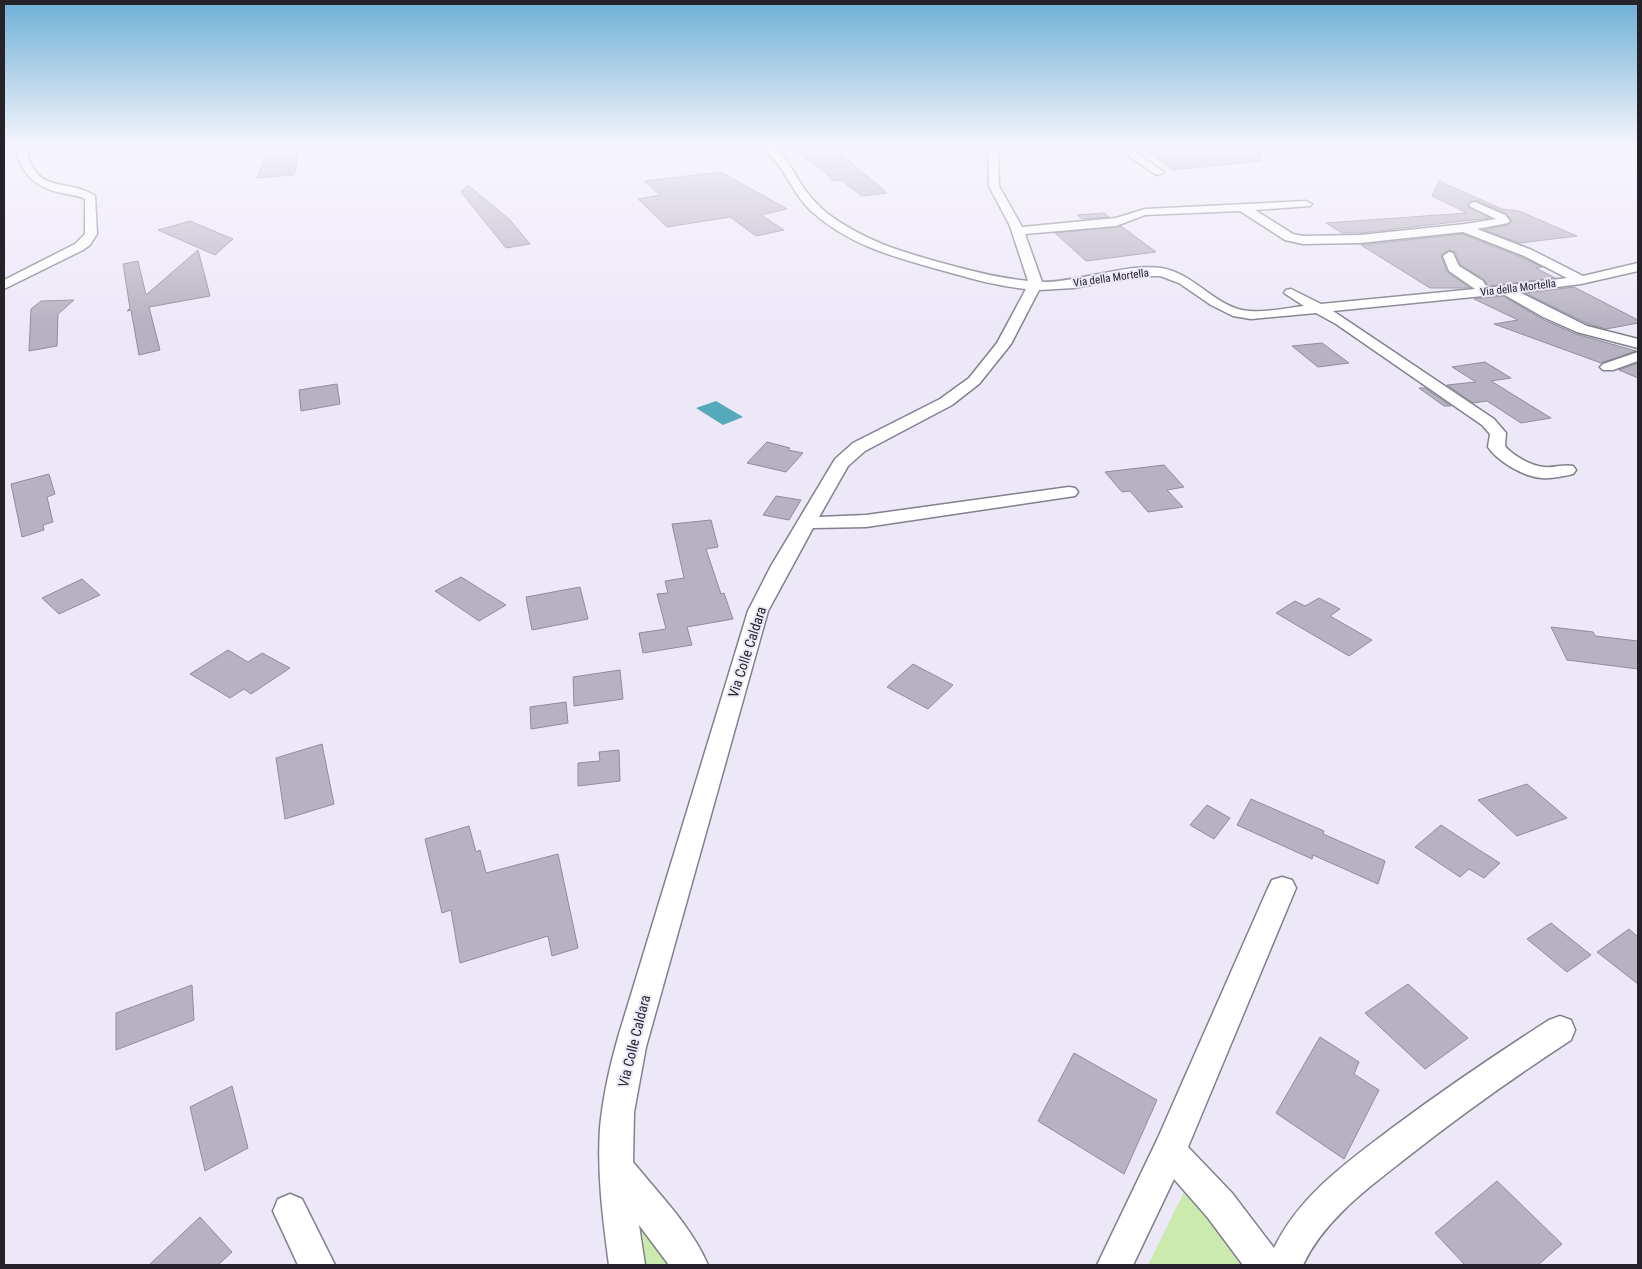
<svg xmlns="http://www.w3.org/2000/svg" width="1642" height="1269" font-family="'Roboto Condensed',sans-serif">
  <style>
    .green { fill: #cbeaae }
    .water { fill: #54aaba }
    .building { fill: #b7b2c1; stroke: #918c9b }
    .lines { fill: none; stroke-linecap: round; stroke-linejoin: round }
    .minor-casing { stroke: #837f8d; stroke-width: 3 }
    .minor { fill: #fff; fill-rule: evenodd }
    .labels { text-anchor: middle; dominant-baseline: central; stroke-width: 4; stroke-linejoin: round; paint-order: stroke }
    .far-street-label { font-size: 11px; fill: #252329; stroke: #ede8f8 }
    .street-label { font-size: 14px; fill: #252329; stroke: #ede8f8 }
  </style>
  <rect width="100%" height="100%" fill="#ede8f8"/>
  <!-- green -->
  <g class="green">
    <path d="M1184,1192C1209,1213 1229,1239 1248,1265H1148Z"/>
    <polygon points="631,1203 681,1265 646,1265"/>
  </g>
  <!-- water -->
  <polygon class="water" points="716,401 743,417 723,425 696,408"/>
  <!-- building -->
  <g class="building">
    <polygon points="268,147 296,147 297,163 294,175 257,178"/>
    <polygon points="789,147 833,147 887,193 862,196 841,180 833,181 825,172"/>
    <polygon points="1206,147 1261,147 1261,161 1172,170 1148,152"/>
    <polygon points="721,172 787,209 761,215 784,230 756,236 730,217 667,227 638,199 660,195 644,181"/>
    <polygon points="1439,181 1502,209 1519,211 1577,236 1520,243 1484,230 1508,225 1512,221 1506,213 1475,200 1470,202 1468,206 1490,218 1360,233 1342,233 1326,223 1467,213 1432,196"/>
    <polygon points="468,185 510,220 530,244 506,248 461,192"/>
    <polygon points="1104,213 1109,217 1082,219 1077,215"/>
    <polygon points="190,221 233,239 215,255 158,230"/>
    <polygon points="1121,226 1156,252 1086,261 1055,233"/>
    <polygon points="1463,234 1523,258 1542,267 1536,268 1555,278 1488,286 1484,279 1460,265 1455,252 1449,250 1441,255 1447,272 1470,288 1430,288 1361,245"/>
    <polygon points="198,250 210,296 149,307 160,350 139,355 131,310 127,311 130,308 123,264 138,261 146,295"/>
    <polygon points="1574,287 1638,320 1638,323 1606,329 1588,324 1525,293"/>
    <polygon points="1503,296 1542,319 1576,334 1636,351 1601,363 1494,324 1518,320 1474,299"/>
    <polygon points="74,300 58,314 57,346 29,351 31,309 41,301"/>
    <polygon points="1322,343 1349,363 1318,367 1292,346"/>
    <polygon points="1485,362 1511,378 1491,381 1551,418 1521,423 1487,401 1473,403 1447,385 1476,382 1452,367"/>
    <polygon points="1638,363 1638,378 1619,370"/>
    <polygon points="337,384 340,404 301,411 299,390"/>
    <polygon points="1419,388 1425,388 1451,406 1444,406"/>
    <polygon points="767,442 790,448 788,450 803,453 786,472 747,463"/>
    <polygon points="1164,465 1184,487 1167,490 1183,507 1148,512 1130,491 1122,492 1105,472"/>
    <polygon points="49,474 55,494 47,497 53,522 43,525 44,530 22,537 11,484"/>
    <polygon points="776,496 801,500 789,520 763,515"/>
    <polygon points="711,520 718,547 706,549 721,594 724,593 733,619 687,627 692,645 643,653 639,633 666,629 657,594 668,593 665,581 684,578 672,524"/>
    <polygon points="461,577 506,605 479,621 435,591"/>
    <polygon points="82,579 100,595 59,614 42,598"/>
    <polygon points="580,587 588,619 532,630 526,597"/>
    <polygon points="1319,598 1340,609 1330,616 1372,640 1349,656 1276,613 1295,601 1305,606"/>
    <polygon points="1551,627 1593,632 1595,636 1638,641 1638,669 1567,660"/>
    <polygon points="228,650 248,662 262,653 290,668 251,694 244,689 230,698 190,674"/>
    <polygon points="913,664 953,685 928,709 887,687"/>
    <polygon points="620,670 623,699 574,706 573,677"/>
    <polygon points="566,702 568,723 531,729 530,707"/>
    <polygon points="322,744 334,804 285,819 276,758"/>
    <polygon points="619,750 620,781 578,786 578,763 600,761 599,752"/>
    <polygon points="1527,784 1567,818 1517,836 1478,800"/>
    <polygon points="1251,799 1324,831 1323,834 1385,861 1378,884 1313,855 1312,859 1237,825"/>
    <polygon points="1207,805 1230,818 1214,839 1190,825"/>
    <polygon points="1441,825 1476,848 1500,863 1484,878 1469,869 1460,877 1415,847"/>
    <polygon points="469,826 476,852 480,850 486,873 558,854 578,948 552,956 548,936 460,963 451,910 442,913 425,839"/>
    <polygon points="1551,923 1591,955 1567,972 1527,939"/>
    <polygon points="1629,929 1638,937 1638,984 1597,952"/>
    <polygon points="1408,984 1468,1038 1425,1069 1365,1013"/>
    <polygon points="192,985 194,1020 116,1050 116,1013"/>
    <polygon points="1320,1037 1359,1062 1354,1074 1379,1090 1344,1159 1276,1113"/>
    <polygon points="1074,1053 1157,1100 1124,1174 1038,1121"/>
    <polygon points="232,1086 248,1148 205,1171 190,1107"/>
    <polygon points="1497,1181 1562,1244 1538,1265 1465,1265 1435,1233"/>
    <polygon points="200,1217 232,1252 218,1265 149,1265"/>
  </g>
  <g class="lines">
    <!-- minor casing -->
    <g class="minor-casing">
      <g id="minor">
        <path d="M16,147H46L45,149L27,152C38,196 67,177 95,196L97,234L90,245L83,250L4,289V280L75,244L85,234V199C78,195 71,195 62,193C36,188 20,174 16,147Z"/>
        <path d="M761,147C764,147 770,146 773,147C786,152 798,182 807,192C813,201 820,207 828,214C865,241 899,251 942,263C971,271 998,278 1028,281L1010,226L989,186L988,147H998L999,186L1022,227L1116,218L1145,209L1306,201L1312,204L1310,206L1255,210L1293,234L1303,236L1360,235L1465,224L1496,219L1471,207L1469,205L1471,203L1475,202L1505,215L1510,221L1508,223L1477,229L1532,250L1583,276L1638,263V271L1581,284L1519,292L1587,326L1638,339V348L1577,332L1543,317L1503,294L1333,311L1494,419L1506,433L1505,446C1513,456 1532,466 1544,467C1554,468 1563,464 1573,466L1576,470L1573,474C1564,476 1551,479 1542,478C1524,477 1497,461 1488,447L1490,434L1482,425L1336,324L1316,313L1251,319L1233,316L1211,305L1179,283L1160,276H1137L1074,288L1039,290L1011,344L979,384L952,405L865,451L848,466L819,517L866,515L1069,487L1075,488L1078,492L1075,496L866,527L813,528L768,611L646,1047L634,1112L633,1162C659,1194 692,1227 708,1265H669L639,1225L645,1265H609C603,1220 597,1174 600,1128C603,1096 610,1065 619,1034L748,611L771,566L835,459L853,443L940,399L969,378L997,343L1026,289C995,286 966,277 937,269C890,256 847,244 810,210C796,196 789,179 777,163C773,157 766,153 761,147ZM1240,211L1285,240L1303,244L1360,243L1463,232L1524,256L1567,278L1487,288L1483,281L1459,266L1453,253L1449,252L1443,256L1449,271L1475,289L1321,304L1291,289L1286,290L1284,293L1304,306C1285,308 1261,314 1242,310C1212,303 1193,273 1161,268C1127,263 1080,282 1042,282L1025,234L1116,226L1145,215Z"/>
        <polygon points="1116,147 1128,147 1164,172 1159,175 1155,174"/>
        <polygon points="1293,147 1307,147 1308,149 1303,152"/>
        <polygon points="1638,352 1638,361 1613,370 1603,370 1600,367 1603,364"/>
        <path d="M1282,877L1292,880L1296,888L1188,1147L1232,1193L1274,1248C1299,1196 1347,1162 1392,1128C1443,1090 1496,1054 1549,1020L1560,1016L1571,1020L1575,1030L1571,1040C1516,1076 1462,1114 1410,1155C1371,1186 1325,1218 1303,1265H1243L1208,1218L1174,1179L1133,1265H1097L1157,1140L1268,888L1272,880Z"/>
        <polygon points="290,1194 302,1199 335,1265 298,1265 273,1211 278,1199"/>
      </g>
    </g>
    <!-- minor -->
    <use href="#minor" class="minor"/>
  </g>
  <!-- sky -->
  <linearGradient id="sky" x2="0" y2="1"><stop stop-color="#6db0d6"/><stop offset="0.45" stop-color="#f7f5fc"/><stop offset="1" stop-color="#f7f5fc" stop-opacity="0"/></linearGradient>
  <rect width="1642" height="325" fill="url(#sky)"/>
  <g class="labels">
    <!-- far-street labels -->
    <g class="far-street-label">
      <text transform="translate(1111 278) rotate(-8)">Via della Mortella</text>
      <text transform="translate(1518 288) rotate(-7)">Via della Mortella</text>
    </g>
    <!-- street labels -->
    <g class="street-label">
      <text transform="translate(747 652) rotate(-72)">Via Colle Caldara</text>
      <text transform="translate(634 1041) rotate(-76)">Via Colle Caldara</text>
    </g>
  </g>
  <!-- border -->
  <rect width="1642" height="1269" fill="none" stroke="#252329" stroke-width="10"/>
</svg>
